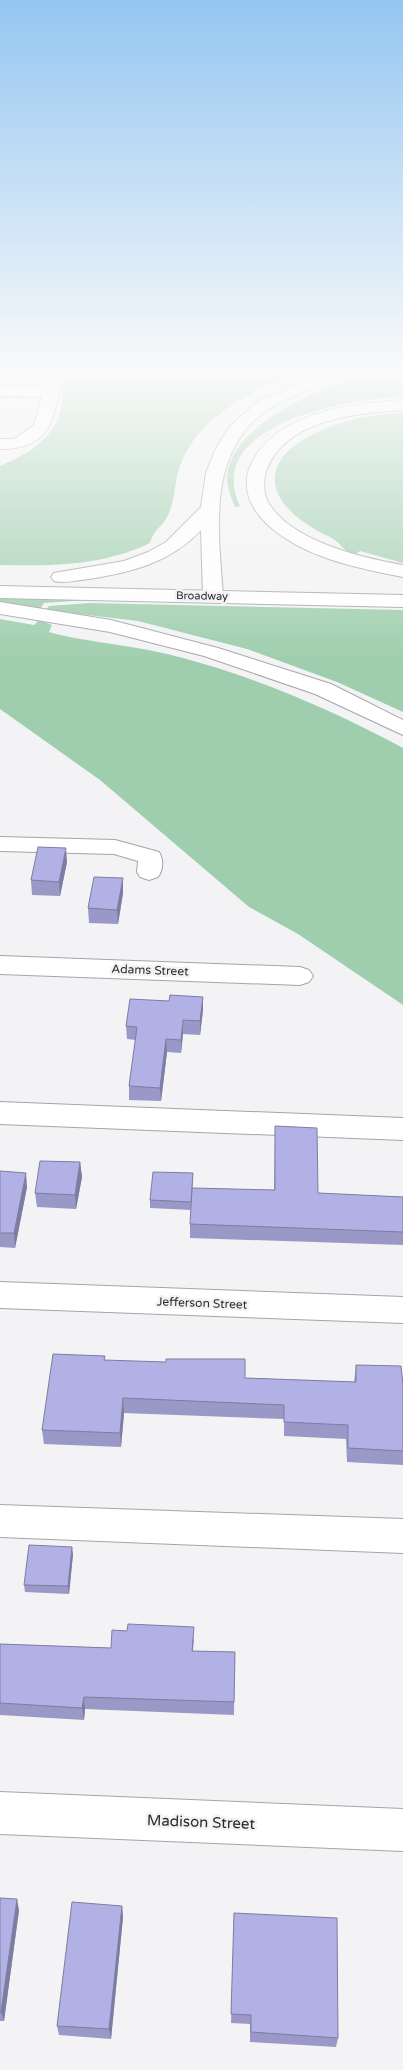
<svg xmlns="http://www.w3.org/2000/svg" width="403" height="2070" font-family="'Varela Round',sans-serif">
  <style>
    .green { fill: #9ecead }
    .lines { fill: none; stroke-linecap: round; stroke-linejoin: round }
    .minor-casing { stroke: #a5a5a7; stroke-width: 2 }
    .major-casing { stroke: #a5a5a7; stroke-width: 2 }
    .highway-casing { stroke: #a5a5a7; stroke-width: 2 }
    .minor { fill: #fff; fill-rule: evenodd }
    .major { fill: #fff; fill-rule: evenodd }
    .highway { fill: #fff; fill-rule: evenodd }
    .wall { fill: #9998c6 }
    .shaded-wall { fill: #7d7ca1 }
    .building { fill: #b2b1e6; stroke: #7d7ca1 }
    .labels { text-anchor: middle; dominant-baseline: central; stroke-width: 5; stroke-linejoin: round; paint-order: stroke }
    .far-street-label { font-size: 11px; fill: #2a2a2b; stroke: #f3f3f5 }
    .street-label { font-size: 12px; fill: #2a2a2b; stroke: #f3f3f5 }
    .near-street-label { font-size: 15px; fill: #2a2a2b; stroke: #f3f3f5 }
  </style>
  <rect width="100%" height="100%" fill="#f3f3f5"/>
  <!-- green -->
  <g class="green">
    <path d="M65,375H293C248,393 198,417 180,466C174,481 176,499 168,515C163,527 155,527 150,543C102,566 52,566 0,565V466C27,454 53,440 61,410C63,398 62,386 65,375Z"/>
    <path d="M359,375H403V397C350,398 201,424 240,506L235,507C231,497 227,488 227,477C231,424 317,391 359,375Z"/>
    <path d="M403,413V563L360,551L354,555C343,551 340,542 330,537C259,504 253,455 332,426C354,417 379,414 403,413Z"/>
    <polygon points="0,598 89,600 44,603 40,609 0,603"/>
    <polygon points="90,603 403,610 403,712 337,682 247,649 138,621 46,610 49,606"/>
    <path d="M0,619L34,625L39,620L52,625L49,632C85,642 122,644 158,652C240,670 329,708 403,748V1005L298,934L249,907L100,780L0,709Z"/>
  </g>
  <g class="lines">
    <!-- minor casing -->
    <g class="minor-casing">
      <g id="minor">
        <path d="M47,375H63C53,417 54,449 0,449V439H14L34,425L42,397L0,396V386L44,387Z"/>
        <path d="M0,837L115,840L159,852C164,860 163,870 158,877L149,880L140,877L137,872L138,861L114,854L0,851Z"/>
        <polygon points="0,956 300,967 309,970 313,976 309,982 300,985 0,974"/>
        <polygon points="0,1102 403,1118 403,1140 0,1124"/>
        <polygon points="0,1282 403,1297 403,1323 0,1308"/>
        <polygon points="0,1505 403,1519 403,1553 0,1537"/>
        <polygon points="0,1792 403,1809 403,1851 0,1834"/>
      </g>
    </g>
    <!-- major casing -->
    <g class="major-casing">
      <polygon id="major" points="0,586 403,595 403,607 0,598"/>
    </g>
    <!-- highway casing -->
    <g class="highway-casing">
      <g id="highway">
        <path d="M319,375H341L339,378C312,388 281,398 259,416C207,461 219,535 223,596L220,600H206L203,596L201,530C170,563 132,572 89,579C77,580 65,584 54,581L51,577L54,573L124,561L148,552L166,542L201,507L206,473L215,450L230,426L257,402Z"/>
        <path d="M403,400V410C357,413 287,419 267,469C263,478 263,493 268,502C290,541 362,558 403,565V577C356,568 302,557 267,524C252,510 242,490 249,469C272,412 349,404 403,400Z"/>
        <polygon points="0,602 111,620 218,648 331,684 403,720 403,735 315,694 204,656 110,632 0,614"/>
      </g>
    </g>
    <!-- minor -->
    <use href="#minor" class="minor"/>
    <!-- major -->
    <use href="#major" class="major"/>
    <!-- highway -->
    <use href="#highway" class="highway"/>
  </g>
  <!-- wall -->
  <g class="wall">
    <polygon points="67,862 60,896 32,895 31,880"/>
    <polygon points="123,878 123,893 118,924 89,923 88,908"/>
    <polygon points="203,997 203,1010 200,1035 183,1034 181,1053 167,1052 161,1101 129,1100 129,1086 136,1040 127,1039 126,1026 169,1001"/>
    <polygon points="275,1126 318,1193 403,1197 403,1245 190,1238 190,1224 274,1190"/>
    <polygon points="80,1162 82,1177 76,1209 37,1207 35,1193"/>
    <polygon points="0,1171 27,1187 15,1248 0,1247"/>
    <polygon points="193,1173 191,1210 150,1208 150,1200"/>
    <polygon points="105,1360 245,1378 354,1382 356,1365 403,1385 403,1465 347,1462 346,1439 284,1436 284,1419 124,1413 121,1447 44,1444 42,1430"/>
    <polygon points="73,1554 69,1594 25,1592 24,1585"/>
    <polygon points="194,1639 193,1651 235,1652 234,1715 85,1709 84,1720 0,1715 0,1644 111,1648"/>
    <polygon points="0,1898 19,1910 4,2021 0,2021"/>
    <polygon points="122,1906 123,1917 111,2039 59,2035 57,2026"/>
    <polygon points="234,1913 338,2038 336,2047 250,2042 250,2024 231,2023"/>
  </g>
  <!-- shaded-wall -->
  <g class="shaded-wall">
    <polygon points="66,848 67,862 60,896 59,882"/>
    <polygon points="123,878 123,893 118,924 117,910"/>
    <polygon points="203,997 203,1010 200,1035 200,1021"/>
    <polygon points="183,1020 183,1034 181,1053 181,1040"/>
    <polygon points="166,1039 167,1052 161,1101 160,1088"/>
    <polygon points="80,1162 82,1177 76,1209 75,1195"/>
    <polygon points="26,1173 27,1187 15,1248 14,1233"/>
    <polygon points="123,1398 124,1413 121,1447 120,1433"/>
    <polygon points="72,1547 73,1554 69,1594 68,1586"/>
    <polygon points="84,1697 85,1709 84,1720 82,1708"/>
    <polygon points="17,1899 19,1910 4,2021 1,2012"/>
    <polygon points="122,1906 123,1917 111,2039 109,2029"/>
  </g>
  <!-- building -->
  <g class="building">
    <polygon points="38,847 66,848 59,882 31,880"/>
    <polygon points="94,877 123,878 117,910 88,908"/>
    <polygon points="170,995 203,997 200,1021 183,1020 181,1040 166,1039 160,1088 129,1086 137,1027 126,1026 130,999 169,1001"/>
    <polygon points="275,1126 317,1128 318,1193 403,1197 403,1232 190,1224 192,1188 275,1190"/>
    <polygon points="40,1161 80,1162 75,1195 35,1193"/>
    <polygon points="0,1171 26,1173 14,1233 0,1233"/>
    <polygon points="153,1172 193,1173 191,1202 150,1200"/>
    <polygon points="53,1354 105,1356 104,1360 166,1362 166,1359 245,1359 245,1378 356,1382 356,1365 401,1366 403,1385 403,1451 348,1448 348,1425 284,1422 284,1405 123,1398 120,1433 42,1430"/>
    <polygon points="29,1545 72,1547 68,1586 24,1585"/>
    <polygon points="128,1624 194,1627 192,1651 235,1652 234,1702 84,1697 82,1708 0,1703 0,1644 111,1648 112,1630 127,1631"/>
    <polygon points="0,1898 17,1899 1,2012 0,2012"/>
    <polygon points="72,1902 122,1906 109,2029 57,2026"/>
    <polygon points="234,1913 337,1918 338,2038 251,2032 251,2015 231,2014"/>
  </g>
  <!-- sky -->
  <linearGradient id="sky" x2="0" y2="1"><stop stop-color="#94c6f1"/><stop offset="0.56" stop-color="#fafafa"/><stop offset="1" stop-color="#fafafa" stop-opacity="0"/></linearGradient>
  <rect width="403" height="664" fill="url(#sky)"/>
  <g class="labels">
    <!-- far-street labels -->
    <g class="far-street-label">
      <text transform="translate(202 596) rotate(1)">Broadway</text>
    </g>
    <!-- street labels -->
    <g class="street-label">
      <text transform="translate(150 970) rotate(2)">Adams Street</text>
      <text transform="translate(202 1303) rotate(2)">Jefferson Street</text>
    </g>
    <!-- near-street labels -->
    <g class="near-street-label">
      <text transform="translate(201 1822) rotate(2)">Madison Street</text>
    </g>
  </g>
</svg>
